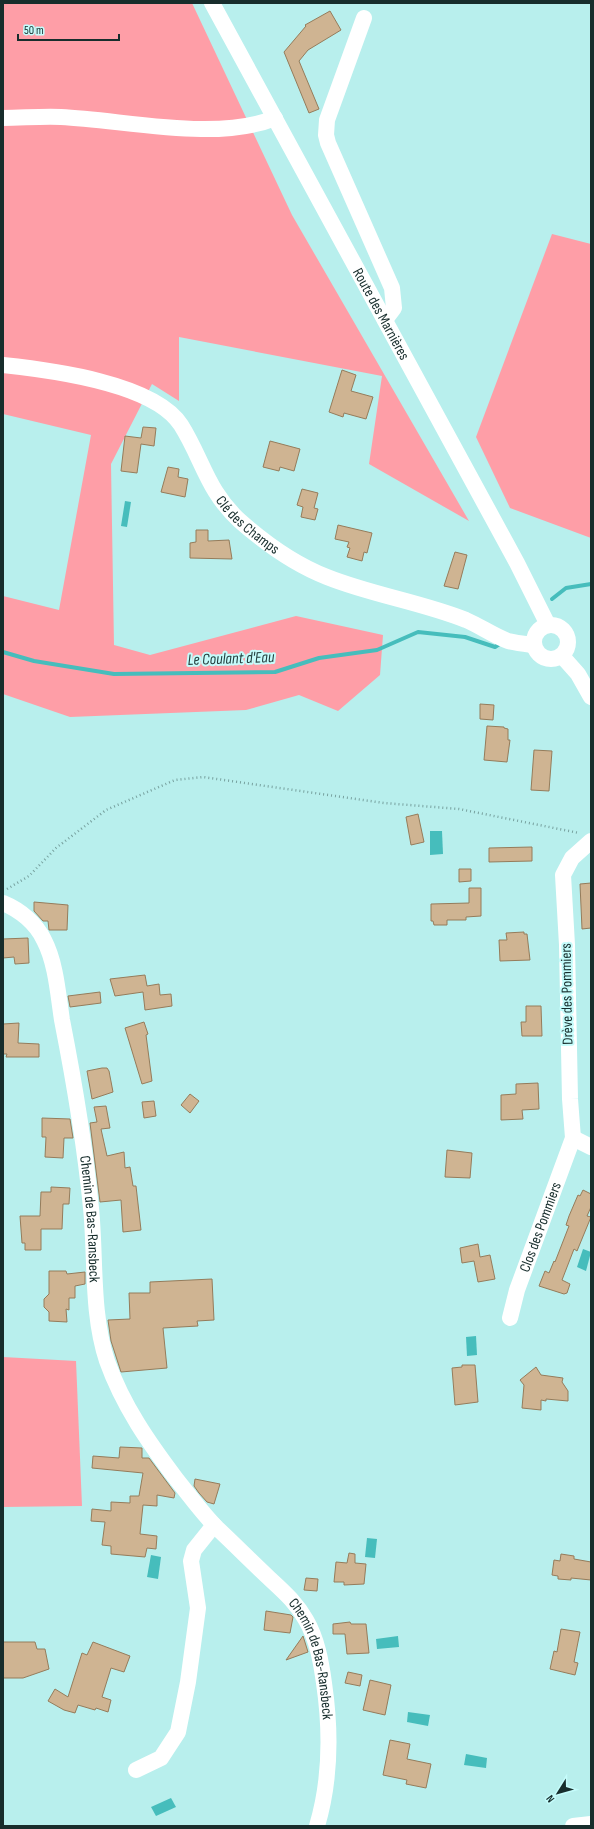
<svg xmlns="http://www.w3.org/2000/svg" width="594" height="1829" font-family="'Sofia Sans Condensed',sans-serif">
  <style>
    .green { fill: #fe9ea7 }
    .water { fill: #46bdbc }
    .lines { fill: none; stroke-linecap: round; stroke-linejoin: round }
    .stream { stroke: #46bdbc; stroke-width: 4 }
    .building { fill: #cfb492; stroke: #957c5b }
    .path { stroke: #77a19f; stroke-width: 2.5; stroke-dasharray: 1 3; stroke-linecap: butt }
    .minor { stroke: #fff; stroke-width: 16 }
    .labels { text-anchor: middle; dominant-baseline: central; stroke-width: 4; stroke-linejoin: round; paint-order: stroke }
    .street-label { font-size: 15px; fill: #172d2c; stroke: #c5fcfb }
    .water-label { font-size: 16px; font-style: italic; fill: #243f3e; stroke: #c5fcfb }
  </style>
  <rect width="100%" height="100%" fill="#b8efed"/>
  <!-- green -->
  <g class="green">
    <polygon points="3,3 192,3 292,215 469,521 369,464 382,376 179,337 179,401 152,384 111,464 114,645 150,655 296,616 383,635 380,675 338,711 299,695 246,710 70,717 3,694 3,596 59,610 91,435 3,414"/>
    <polygon points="552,234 591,244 591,538 510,508 476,437"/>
    <polygon points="3,1357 76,1361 82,1506 3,1507"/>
  </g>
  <!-- water -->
  <g class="water">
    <polygon points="125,501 131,502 127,527 121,526"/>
    <polygon points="430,831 442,831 443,854 430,855"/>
    <polygon points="583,1249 591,1252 586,1271 577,1267"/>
    <polygon points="476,1336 477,1355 467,1356 466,1337"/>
    <polygon points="367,1538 377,1539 375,1558 365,1557"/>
    <polygon points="151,1555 161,1557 158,1579 147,1577"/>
    <polygon points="398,1636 399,1647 377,1649 376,1639"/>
    <polygon points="408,1712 430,1715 428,1726 407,1722"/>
    <polygon points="466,1754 487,1758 486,1768 464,1765"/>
    <polygon points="171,1798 176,1807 156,1816 151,1807"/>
  </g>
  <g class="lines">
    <!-- stream -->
    <g class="stream">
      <polyline points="552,599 566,588 591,584"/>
      <polyline points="3,652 34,661 114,674 275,672 319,658 377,650 418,632 465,637 495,647 501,643"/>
    </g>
  </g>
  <!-- building -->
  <g class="building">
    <polygon points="330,11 341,30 308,50 299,61 319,109 309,113 284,52 306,26 305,25"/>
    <polygon points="342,370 356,375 351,391 373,397 366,419 344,413 343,417 329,412"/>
    <polygon points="143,427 156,428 154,446 141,444 137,473 121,471 125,436 141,438"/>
    <polygon points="270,441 300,449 294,471 280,467 279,471 263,467"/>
    <polygon points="168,467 179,469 178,477 188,479 185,497 161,492"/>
    <polygon points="302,489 318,493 314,508 318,509 315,520 301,517 303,507 297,505"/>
    <polygon points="338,525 372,533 367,553 364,552 362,561 347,557 350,548 347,547 349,542 335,539"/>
    <polygon points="196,530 208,530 208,541 229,540 232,559 190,558 190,543 196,542"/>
    <polygon points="455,552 467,555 458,589 444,586"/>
    <polygon points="480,704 494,705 493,720 480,719"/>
    <polygon points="487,726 504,727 504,728 508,729 508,740 510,740 507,762 484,760"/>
    <polygon points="534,750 552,751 549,791 531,790"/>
    <polygon points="418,814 424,842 411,845 406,817"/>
    <polygon points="532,847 532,861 489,862 489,848"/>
    <polygon points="459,869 471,869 471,881 459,882"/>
    <polygon points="591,883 591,928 582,929 580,884"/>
    <polygon points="469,888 481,888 481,916 466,917 466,920 447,920 447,925 434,925 433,921 431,921 431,904 469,903"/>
    <polygon points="34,902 68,905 67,930 49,930 48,921 43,921 34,911"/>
    <polygon points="524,932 524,934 527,934 530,960 500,961 499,940 507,940 506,933"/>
    <polygon points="28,938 29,963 15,964 14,957 3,958 3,939"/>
    <polygon points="145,975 147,986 159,984 160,995 171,994 172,1006 145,1010 143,992 115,996 110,979"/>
    <polygon points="100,992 101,1003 70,1007 68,996"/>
    <polygon points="526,1006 541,1006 542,1036 522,1036 521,1022 526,1022"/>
    <polygon points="144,1022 148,1034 146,1035 152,1081 142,1084 125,1028"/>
    <polygon points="19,1023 18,1043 39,1044 39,1057 6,1057 7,1054 3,1054 3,1024"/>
    <polygon points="102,1068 107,1068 109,1071 113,1092 92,1099 87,1071"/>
    <polygon points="538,1083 539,1109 522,1110 523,1119 501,1120 501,1095 516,1094 516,1084"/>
    <polygon points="190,1094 199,1101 190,1113 181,1105"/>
    <polygon points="154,1101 156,1116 144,1118 142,1102"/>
    <polygon points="106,1106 110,1128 101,1129 107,1156 124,1152 125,1168 130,1167 133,1186 136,1186 141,1230 123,1232 121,1200 100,1202 90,1123 97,1122 94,1107"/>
    <polygon points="42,1118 70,1119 73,1138 64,1138 63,1158 45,1157 46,1137 42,1137"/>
    <polygon points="447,1150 472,1153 470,1178 445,1177"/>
    <polygon points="51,1187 70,1188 69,1204 63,1204 62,1229 41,1229 41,1250 25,1250 25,1243 22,1243 20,1216 40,1216 41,1192 51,1192"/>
    <polygon points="583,1190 591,1194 591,1207 587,1216 591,1217 577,1251 574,1249 562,1280 570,1284 567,1293 564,1294 539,1286 545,1271 549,1273 554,1261 555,1262 569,1226 566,1225 569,1216 578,1195 580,1196"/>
    <polygon points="478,1244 480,1257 490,1255 495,1279 478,1282 474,1261 462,1263 460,1248"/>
    <polygon points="49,1271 66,1271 67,1274 85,1272 85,1284 75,1286 75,1298 69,1298 69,1310 66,1309 67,1322 49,1321 49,1312 44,1307 44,1299 49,1294"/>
    <polygon points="212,1279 214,1320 197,1321 198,1326 163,1328 167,1368 121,1372 111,1341 108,1320 130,1319 129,1293 150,1293 150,1282"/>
    <polygon points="462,1365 475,1365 478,1402 455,1405 452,1368 462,1367"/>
    <polygon points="536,1367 541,1375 563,1378 562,1382 568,1391 568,1401 546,1399 546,1401 541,1400 541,1410 522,1408 524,1385 520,1380"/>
    <polygon points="120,1447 142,1448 142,1458 149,1458 175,1493 174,1498 157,1495 157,1506 143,1505 140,1534 157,1536 156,1549 147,1548 145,1557 111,1554 111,1546 102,1545 105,1522 91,1521 92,1509 111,1511 111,1502 130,1503 130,1496 139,1496 143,1473 92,1468 93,1456 119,1458"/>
    <polygon points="195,1479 220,1484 214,1504 207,1502 199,1493 194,1486"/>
    <polygon points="349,1553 355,1554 355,1563 366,1564 364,1584 344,1585 344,1582 334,1582 336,1562 347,1563"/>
    <polygon points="561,1554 574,1556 574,1559 591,1562 591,1580 571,1578 571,1580 558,1579 558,1576 552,1575 554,1560 560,1561"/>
    <polygon points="306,1578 318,1579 317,1591 304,1590"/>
    <polygon points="266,1611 291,1615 293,1617 290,1633 264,1630"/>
    <polygon points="350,1622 351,1624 366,1624 369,1653 347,1654 345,1634 333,1634 333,1624"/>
    <polygon points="561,1629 580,1632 574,1662 578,1663 575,1675 550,1669 554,1651 557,1652"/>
    <polygon points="303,1636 308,1652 286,1660"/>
    <polygon points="3,1642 35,1642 37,1649 45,1649 49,1669 23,1678 3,1678"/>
    <polygon points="93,1642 130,1656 124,1672 111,1668 102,1697 111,1700 108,1712 96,1708 95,1710 78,1705 75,1713 64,1710 48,1701 55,1689 68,1697 82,1653 87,1655"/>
    <polygon points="348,1672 362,1675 360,1686 345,1683"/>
    <polygon points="370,1680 391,1685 385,1715 363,1710"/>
    <polygon points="390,1740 410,1744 407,1759 431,1764 426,1788 406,1784 407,1780 383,1775"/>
  </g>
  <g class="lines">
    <!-- path -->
    <polyline class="path" points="7,889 29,876 56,848 106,810 175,780 203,777 384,803 459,809 579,833"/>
    <!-- minor -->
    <g class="minor">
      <path id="s1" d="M212,3L517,563L548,625"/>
      <polyline points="364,18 327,120 326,135 328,143 392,288 394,308 385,320"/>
      <path d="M3,118C22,118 42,116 61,117C125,120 216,142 275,118"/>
      <path id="s2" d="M3,365C50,370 154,383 181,425C203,460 207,491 240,521C265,543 296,565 327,577C372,595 421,602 466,620C480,626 494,636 508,641C516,643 525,644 533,645"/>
      <circle cx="551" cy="642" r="17"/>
      <polyline points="562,656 578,674 591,697"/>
      <path id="s3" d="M3,903C20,910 36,923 44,940C56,963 58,994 62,1020C74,1081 85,1146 91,1208C96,1258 91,1313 107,1361C123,1406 149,1443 177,1480C190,1496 202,1513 217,1528C234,1544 251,1561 269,1578C283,1591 296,1602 306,1620C317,1639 321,1661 324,1683C331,1731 331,1779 317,1826"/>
      <polyline points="573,1138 591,1147"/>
      <path id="s4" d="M510,1318L517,1290L573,1138L570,1099L567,945L563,875L572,858L591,841"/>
      <polyline points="136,1770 161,1758 178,1732 188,1682 198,1608 191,1561 194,1550 214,1525"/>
      <polyline points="573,1826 591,1824"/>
    </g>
  </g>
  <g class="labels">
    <!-- street labels -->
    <g class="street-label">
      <text stroke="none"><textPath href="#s1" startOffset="354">Route des Marnières</textPath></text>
      <text stroke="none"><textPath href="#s2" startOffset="314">Clé des Champs</textPath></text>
      <text transform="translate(567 994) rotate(-91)">Drève des Pommiers</text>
      <text stroke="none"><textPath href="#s3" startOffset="340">Chemin de Bas-Ransbeck</textPath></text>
      <text stroke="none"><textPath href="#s4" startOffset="96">Clos des Pommiers</textPath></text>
      <text stroke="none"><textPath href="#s3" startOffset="852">Chemin de Bas-Ransbeck</textPath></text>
    </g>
    <!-- water labels -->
    <g class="water-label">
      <text transform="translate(231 659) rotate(-2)">Le Coulant d'Eau</text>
    </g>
  </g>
  <!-- border -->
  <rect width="594" height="1829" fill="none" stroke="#172d2c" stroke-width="8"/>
  <!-- north arrow -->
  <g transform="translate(558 1793) rotate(233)" stroke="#c5fcfb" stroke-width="3" paint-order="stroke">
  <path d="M0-3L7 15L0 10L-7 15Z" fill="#172d2c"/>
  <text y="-6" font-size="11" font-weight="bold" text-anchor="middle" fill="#172d2c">N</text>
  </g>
  <!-- scale -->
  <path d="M18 34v6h101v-6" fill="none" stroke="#172d2c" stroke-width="2"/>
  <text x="24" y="34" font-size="12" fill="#172d2c" stroke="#c5fcfb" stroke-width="3" paint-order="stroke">50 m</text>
</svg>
